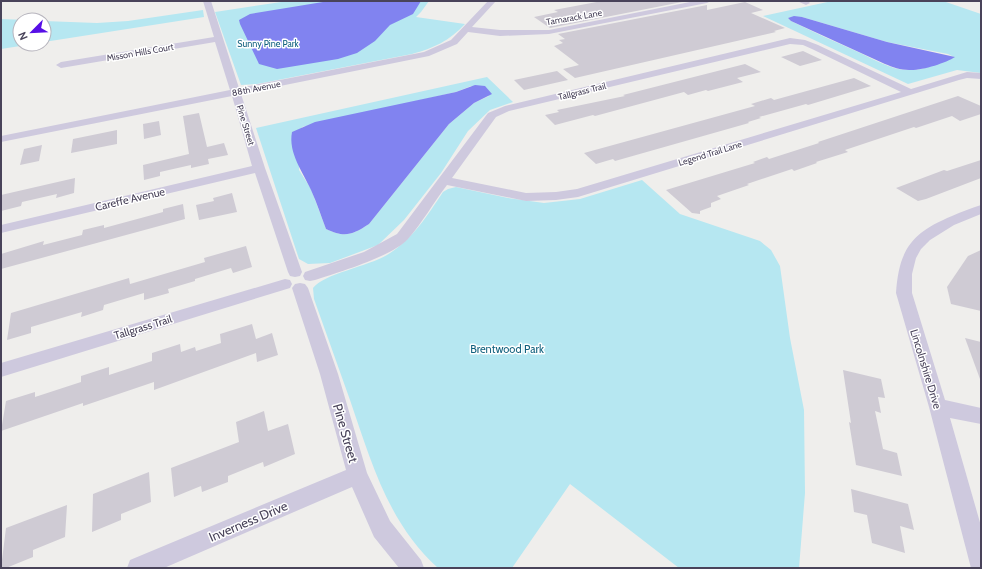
<svg xmlns="http://www.w3.org/2000/svg" width="982" height="569" font-family="Cabin,sans-serif">
  <style>
    .green { fill: #b6e7f1; fill-rule: evenodd }
    .water { fill: #8183f0 }
    .building { fill: #cfcbd4 }
    .lines { fill: none; stroke-linecap: round; stroke-linejoin: round }
    .street { fill: #cec9de; fill-rule: evenodd }
    .labels { text-anchor: middle; dominant-baseline: central; stroke-width: 3; stroke-linejoin: round; paint-order: stroke }
    .far-street-label { font-size: 9px; fill: #49435a; stroke: #fff }
    .far-park-label { font-size: 9px; fill: #11617e; stroke: #fff }
    .street-label { font-size: 11px; fill: #49435a; stroke: #fff }
    .park-label { font-size: 11px; fill: #11617e; stroke: #fff }
    .near-street-label { font-size: 13px; fill: #49435a; stroke: #fff }
  </style>
  <rect width="100%" height="100%" fill="#efeeec"/>
  <!-- green -->
  <g class="green">
    <path d="M288,1H429L421,12L416,17L465,24C449,41 434,48 412,54L257,84L241,85L215,12Z"/>
    <path d="M832,1H943L981,14V73L957,70L908,84L763,16ZM802,17L887,42L948,54L954,57C940,62 926,70 910,70C892,71 874,59 858,52C836,42 813,32 791,21L788,18Z"/>
    <polygon points="203,10 204,17 44,42 44,21 97,23 128,21"/>
    <polygon points="1,19 26,20 20,20 20,44 33,44 1,49"/>
    <path d="M487,77L513,102L490,110L468,131L441,173L404,220L378,245L330,263L308,264L299,259L256,128ZM471,86L489,96L474,103L449,124L369,224C352,235 345,238 326,229L311,189L299,170L302,127L456,92Z"/>
    <path d="M642,180L680,214L760,241L771,250L780,266L790,338L804,410L805,493L799,568H679L570,484L512,568H438C388,523 371,461 350,400C338,366 326,333 314,299L313,288C323,274 369,266 387,255C413,239 427,216 443,192L448,189L456,187L508,198L544,203L580,199Z"/>
  </g>
  <!-- water -->
  <g class="water">
    <polygon points="329,1 421,1 413,14 390,25 375,41 357,53 338,59 277,69 259,64 240,24 239,20 250,14"/>
    <path d="M794,16L802,17L887,42L955,57C946,63 921,71 909,70C901,70 892,67 885,64L791,21L788,18Z"/>
    <path d="M475,85L485,86L492,94L474,103L449,124L369,224C352,235 345,238 326,229C321,216 317,203 311,190C303,172 288,153 292,132L315,122L456,92Z"/>
  </g>
  <!-- building -->
  <g class="building">
    <polygon points="602,1 687,1 550,28 534,17 558,12 554,10"/>
    <polygon points="745,2 763,10 751,13 785,28 774,31 776,32 575,78 563,69 579,65 554,46 563,43 559,40 565,39 558,34 707,5 707,10"/>
    <polygon points="803,51 822,60 800,66 781,57"/>
    <polygon points="745,64 761,72 737,78 743,82 708,91 706,90 688,95 684,92 595,116 593,115 555,125 545,115 559,112 557,110 625,96 623,95"/>
    <polygon points="557,71 568,80 524,90 514,80"/>
    <polygon points="854,78 871,86 808,105 806,104 759,117 761,118 748,122 749,123 615,161 613,159 596,164 584,153 755,106 751,104 771,98 774,100"/>
    <polygon points="958,96 981,106 981,114 960,121 952,116 916,128 914,127 845,150 848,152 816,162 817,163 794,171 792,169 747,184 749,185 717,196 721,199 711,203 711,207 700,211 700,214 692,213 666,190 755,163 753,162 767,157 769,159 819,143 818,142"/>
    <polygon points="199,113 207,147 224,143 228,155 208,159 209,164 191,168 191,165 160,172 160,176 144,180 143,165 189,154 183,116"/>
    <polygon points="159,121 161,135 144,139 143,124"/>
    <polygon points="117,130 117,144 71,153 73,139"/>
    <polygon points="42,145 39,161 20,165 24,149"/>
    <polygon points="981,160 981,178 926,199 918,201 896,188 944,170 947,171"/>
    <polygon points="75,178 74,193 56,198 57,194 22,202 21,206 1,211 1,195"/>
    <polygon points="232,193 237,212 199,220 196,205 214,201 213,198"/>
    <polygon points="183,204 185,219 1,269 1,254 44,241 43,245 82,235 83,230 104,225 104,228 141,218 163,212 163,209"/>
    <polygon points="246,246 252,267 233,273 231,268 195,279 195,281 168,289 169,293 144,300 144,293 104,305 103,310 81,317 82,312 31,327 31,333 7,340 11,313 129,278 130,284 205,262 204,258"/>
    <polygon points="981,250 981,311 951,304 947,287 968,256"/>
    <polygon points="252,324 256,339 272,333 278,355 257,362 256,353 154,390 154,382 83,406 83,403 1,431 6,401 35,392 35,397 81,382 81,376 109,367 109,375 152,361 152,353 180,344 181,352 195,347 196,351 221,343 220,334"/>
    <polygon points="965,338 981,342 981,378 980,379"/>
    <polygon points="843,370 881,379 885,398 878,397 881,413 875,411 883,449 897,453 902,476 856,465 849,422 851,423"/>
    <polygon points="264,411 268,431 288,424 295,454 264,467 263,462 228,476 228,482 202,492 201,486 174,497 171,468 239,442 236,422"/>
    <polygon points="149,472 151,502 121,514 121,520 92,532 93,494"/>
    <polygon points="851,489 908,504 914,530 900,526 905,553 872,543 867,515 854,512"/>
    <polygon points="67,505 65,537 33,550 33,557 6,568 1,568 6,528"/>
  </g>
  <g class="lines">
    <!-- street -->
    <g class="street">
      <polygon points="203,1 211,1 239,88 424,52 451,40 488,1 496,1 472,27 500,30 549,30 695,1 711,1 707,3 549,34 500,36 468,32 457,44 429,56 241,94 265,168 302,272 300,276 295,277 290,276 288,272 255,173 1,233 1,225 252,166 232,96 1,142 1,136 230,90 215,42 61,68 56,65 61,62 214,37"/>
      <polygon points="797,1 808,1 810,3 806,5"/>
      <path d="M790,38L805,40L818,45L911,89L967,72L981,73V79L967,78L959,80L578,197L556,200L526,201L447,185C434,202 422,223 408,239C391,257 339,272 315,280L310,281L305,280L303,276L305,272L364,252L397,234L488,113L505,106ZM790,44L803,45L812,49L901,92L577,189L556,192L526,193L452,178L496,117L509,111Z"/>
      <path d="M981,205V214L954,225L930,240L921,249L916,258L912,274V293L945,400L981,408V424L950,418L981,526V568H971L929,407L896,293C899,250 911,233 952,216C961,212 971,208 981,205Z"/>
      <polygon points="285,279 290,280 292,284 290,288 1,377 1,363"/>
      <polygon points="300,283 305,284 308,288 338,374 367,473 390,521 421,560 424,568 399,568 374,537 352,487 164,568 127,568 130,560 346,470 320,374 292,288 295,284"/>
    </g>
  </g>
  <g class="labels">
    <!-- far-street labels -->
    <g class="far-street-label">
      <text transform="translate(574 17) rotate(-10)">Tamarack Lane</text>
      <text transform="translate(140 52) rotate(-10)">Misson Hills Court</text>
      <text transform="translate(256 88) rotate(-11)">88th Avenue</text>
      <text transform="translate(582 91) rotate(-14)">Tallgrass Trail</text>
      <text transform="translate(246 125) rotate(73)">Pine Street</text>
      <text transform="translate(710 153) rotate(-17)">Legend Trail Lane</text>
    </g>
    <!-- far-park labels -->
    <g class="far-park-label">
      <text x="268" y="43">Sunny Pine Park</text>
    </g>
    <!-- street labels -->
    <g class="street-label">
      <text transform="translate(130 199) rotate(-13)">Careffe Avenue</text>
      <text transform="translate(143 327) rotate(-17)">Tallgrass Trail</text>
      <text transform="translate(926 369) rotate(73)">Lincolnshire Drive</text>
    </g>
    <!-- park labels -->
    <g class="park-label">
      <text x="507" y="349">Brentwood Park</text>
    </g>
    <!-- near-street labels -->
    <g class="near-street-label">
      <text transform="translate(346 433) rotate(74)">Pine Street</text>
      <text transform="translate(248 521) rotate(-23)">Inverness Drive</text>
    </g>
  </g>
  <!-- border -->
  <rect width="982" height="569" fill="none" stroke="#49435a" stroke-width="4"/>
  <!-- north arrow -->
  <g transform="translate(32 32) rotate(246)"><circle r="19" fill="#ffffff" stroke="#b6b4bd"/>
  <path d="M0-3L7 15L0 10L-7 15Z" fill="#570fe6"/>
  <text y="-6" font-size="11" font-weight="bold" text-anchor="middle" fill="#49435a">N</text>
  </g>
</svg>
